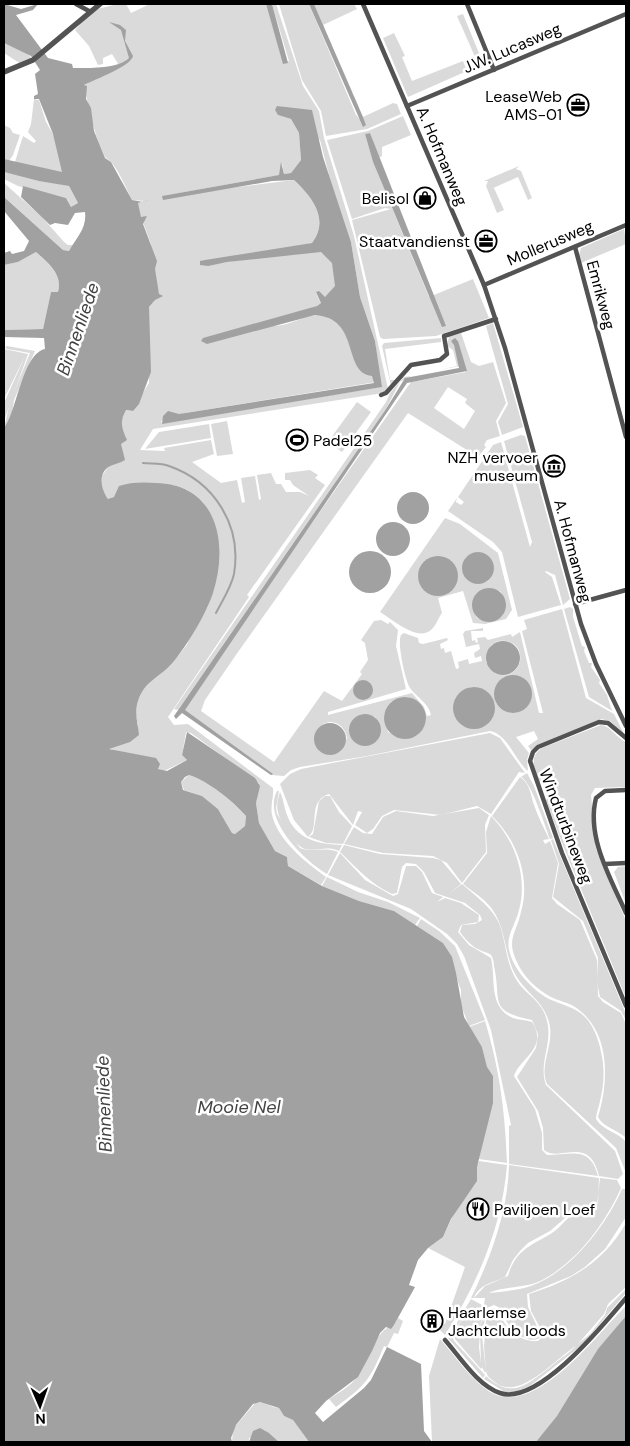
<svg xmlns="http://www.w3.org/2000/svg" width="630" height="1446" font-family="'DM Sans',sans-serif">
  <style>
    .green { fill: #dadada; fill-rule: evenodd }
    .water { fill: #a1a1a1; fill-rule: evenodd }
    .lines { fill: none; stroke-linecap: round; stroke-linejoin: round }
    .stream { stroke: #a1a1a1; stroke-width: 2 }
    .minor { stroke: #535353; stroke-width: 4.5 }
    .tertiary { stroke: #535353; stroke-width: 5.5 }
    .labels { text-anchor: middle; dominant-baseline: central; stroke-width: 5; stroke-linejoin: round; paint-order: stroke }
    .street-label { font-size: 16px; fill: #000; stroke: #fff }
    .poi-label { font-size: 16px; fill: #000; stroke: #fff; text-anchor: end }
    .water-label { font-size: 18px; font-style: italic; fill: #424242; stroke: #fff }
  </style>
  <rect width="100%" height="100%" fill="#fff"/>
  <!-- green -->
  <g class="green">
    <path d="M118,4H126L131,13L150,4H266L283,62L289,61L272,4H276L303,86L319,111L324,138L354,236L388,389L383,393L153,429L140,450L165,451L164,448L211,440L214,454L192,462L221,483L237,480L242,503L245,502L241,478L255,476L259,500L261,499L257,475L271,473L276,484H281L286,492H300L309,496L293,485L290,480H285V473L310,470L318,475L315,478L325,485L247,595L249,597L168,717L174,725L188,724L273,788C274,797 270,805 272,815C278,840 305,862 326,877L321,885L288,866L287,857L275,851L259,823L256,803L259,783L191,733L186,732L182,755L187,760L164,771L106,747L138,725C127,686 167,673 186,646C189,643 189,637 192,632C201,615 212,601 216,581C225,536 213,483 158,484C151,485 142,483 135,485C127,487 116,496 109,500L100,490L102,476L118,452V428L125,410L132,411L149,383V307L159,294L153,274L151,244L138,209V203L146,201L132,200C126,188 120,173 112,163C109,159 106,159 104,155C93,132 89,108 84,85L120,67L112,54L103,58V64L98,65L89,46L75,30L93,10ZM278,106L282,107L320,140L330,179L351,242L360,297L375,341L381,387L162,423L161,421L185,413L376,382L340,324C315,302 296,328 271,326L317,306L321,303L316,293L326,298L338,283L332,259L321,252H314L261,257L205,265L312,243C330,219 312,197 294,180L163,196L280,175L282,163L284,174L291,173L301,160L299,133L291,119L278,115Z"/>
    <polygon points="279,4 309,4 356,115 366,125 363,117 393,103 397,104 401,114 367,129 326,136 321,111 302,80"/>
    <polygon points="314,4 354,4 357,9 323,25"/>
    <polygon points="463,14 483,63 473,69 471,64 476,59 457,16"/>
    <polygon points="394,33 405,56 402,57 412,81 463,61 467,71 408,97 383,38"/>
    <polygon points="4,43 28,54 32,59 21,64 4,53"/>
    <polygon points="34,99 39,100 46,122 54,136 63,173 15,162 23,136 34,143 36,141 28,132 31,124"/>
    <polygon points="403,116 411,135 382,147 382,156 379,158 370,133 365,134 373,162 429,297 473,279 489,318 436,336 383,339 380,337 352,220 391,209 385,208 352,219 327,140 368,131"/>
    <polygon points="4,125 10,128 13,133 20,135 13,155 9,161 4,159"/>
    <polygon points="519,166 516,169 521,171 532,198 528,200 518,177 491,189 494,188 504,210 497,213 486,186 488,181 484,181"/>
    <polygon points="4,172 69,186 78,203 71,207 66,198 18,186 4,179"/>
    <polygon points="4,183 41,216 64,242 68,245 73,245 69,251 63,250 4,197"/>
    <polygon points="624,229 626,244 581,263 579,255 581,248"/>
    <path d="M36,252C48,264 63,274 58,292H51L43,329L4,330V265L18,262Z"/>
    <polygon points="493,323 523,427 502,435 498,422 508,404 486,326"/>
    <path d="M461,333L471,362L479,366L493,362L506,403L496,421L500,436L487,440L484,445L486,447L478,457L408,413L238,652L205,700L201,711L274,762L324,691L342,701L362,674L360,672L368,660L365,643L361,640L374,621L381,620L388,624L390,622L398,630L396,646L406,689L328,712V715L412,693L424,707L427,716L431,715C428,702 417,698 410,688C405,680 397,643 401,635L404,633L418,638L419,643L423,644L447,638L448,640L440,644L441,649L444,648L445,653L451,651L456,669L459,668L458,662L468,659L469,664L482,661L481,656L475,658L474,653L480,649L479,644L466,647L463,634L465,631L483,628V631H471L472,641L475,640L476,643L478,642L477,638L485,637L488,640L511,634L512,637L520,632L539,713H543L522,631L527,629L524,620L562,609L586,698L614,714L624,734L610,721L601,719L531,750L528,746L538,739L534,731L516,737L529,753L527,760L528,771C515,761 508,734 490,731L367,756L300,767L291,770L284,776L271,775L180,711L411,382L466,372L457,339L454,345L460,366L439,370L457,366L453,350L447,346L449,336ZM448,387L467,399L465,403L475,411L464,429L434,408ZM498,641C530,636 526,683 496,674L486,662L491,645ZM515,675L528,683C536,698 528,712 511,713C490,708 492,692 503,678ZM471,687L485,690L495,704L492,719L479,728L464,726L454,713L457,696ZM407,697L415,700L426,721C423,733 414,740 401,739L388,732L384,715L391,702ZM362,714L375,717L381,728L377,741L362,745L352,738C348,727 351,719 362,714ZM329,722C339,722 345,728 347,738L341,751L330,755L319,751L314,740L323,724Z"/>
    <polygon points="441,338 441,342 385,349 390,380 396,380 391,386 382,346 384,343"/>
    <polygon points="7,346 35,351 14,400 11,420 4,428 10,402 30,353 7,349 5,347"/>
    <polygon points="4,349 28,354 4,421 4,403 26,354 4,399"/>
    <polygon points="411,376 400,382 386,409 178,710 174,709 386,402 390,393 404,377"/>
    <polygon points="357,402 371,412 342,452 328,442"/>
    <polygon points="227,421 233,454 217,456 211,424"/>
    <polygon points="209,424 211,438 145,449 159,432"/>
    <polygon points="521,435 525,436 570,599 563,605 555,575 546,571 545,572 552,577 561,605 518,617 502,552 493,542 448,511 457,498 456,502 461,505 464,502 458,497 493,445 501,442 530,547 532,542 504,441"/>
    <path d="M445,518L460,524L498,553L512,610L506,619L485,624L473,623L463,591L438,598L442,613C438,618 436,626 431,630C417,642 392,619 380,612ZM478,552C494,554 499,569 488,581L478,584L467,580L462,569L466,557ZM435,557L450,560C463,572 458,591 441,595L421,586C416,573 422,561 435,557ZM488,588L500,591L506,602L502,616L489,622L477,618L474,612L481,590Z"/>
    <polygon points="570,607 573,609 573,617 582,646 585,647 584,651 589,663 592,663 591,667 600,680 599,683 607,695 612,711 589,697 564,609"/>
    <path d="M601,725C611,726 616,738 626,742V787L595,788L591,795L596,849L626,921V998L562,843L546,800L550,797L543,781L539,782C535,770 528,757 542,748Z"/>
    <path d="M490,733L500,738L525,773L519,772L491,814L477,806L441,815L394,810L382,816L373,829L367,833L355,825L362,812L358,811L353,825L329,794C306,801 321,828 308,837L294,820L280,784L290,774L301,769Z"/>
    <path d="M527,773L534,786L553,838L550,839C544,824 532,783 521,777Z"/>
    <path d="M189,775C208,781 233,801 246,816L245,826L235,834L232,833L218,809L202,796L184,790L181,782Z"/>
    <path d="M520,777C531,785 530,794 534,805C538,817 544,828 549,839L543,840L545,844L550,841L558,863L552,898L557,904L580,920L597,960L598,996L603,1002L621,1013L626,1024V1138C618,1130 603,1127 598,1117C609,1081 611,1031 575,1007C568,1002 558,1001 551,997C537,990 523,976 517,962C506,939 516,934 521,912C531,878 517,840 492,816Z"/>
    <path d="M277,791H279L276,808L277,814L300,848C312,853 325,846 338,852L327,874C304,860 262,820 277,791Z"/>
    <path d="M280,792C284,800 284,808 287,815C296,840 319,844 342,845L339,851C326,845 317,852 305,849C296,847 279,820 278,812C276,805 278,799 280,792Z"/>
    <polygon points="325,796 330,796 339,812 352,826 343,844 326,843 309,837 313,834 319,801"/>
    <polygon points="479,808 489,815 485,825 486,852 462,883 447,863 433,856 383,853 344,844 354,827 363,833 372,834 383,817 396,811 433,816"/>
    <path d="M491,816C515,840 528,877 519,910C516,924 506,935 509,950C513,969 532,990 549,999C562,1005 576,1007 586,1018C594,1027 599,1041 601,1052C605,1069 604,1085 600,1101C599,1107 596,1113 596,1119C602,1130 618,1132 626,1142V1173L616,1148L547,1084C539,1067 553,1046 550,1027C546,1002 526,994 515,974C504,953 506,928 492,909C485,899 473,892 463,884L487,853L486,832Z"/>
    <polygon points="553,839 626,1014 626,1020 621,1011 600,997 597,982 598,958 583,921 553,897 559,864 551,840"/>
    <path d="M344,845L380,854L433,858L441,860L461,884L449,894L462,884C476,896 491,907 499,923C507,943 505,966 520,985C530,997 543,1003 547,1021C553,1043 538,1064 546,1085L615,1151L623,1174L618,1179L599,1176C589,1134 560,1163 544,1150L543,1128L538,1111L517,1077L536,1048L538,1034L532,1020C487,1011 502,1001 494,966C494,962 493,958 491,955C488,952 483,952 480,950C472,947 465,939 460,932L462,925L475,924L482,920L480,915L465,903L435,893L424,872L416,864L406,863L402,867L397,893L392,894C369,883 358,869 340,852Z"/>
    <path d="M340,853L365,880L393,896L398,894L406,866H416L422,872L432,893L443,897L437,902L445,898L461,903L479,915L478,922L461,925L458,932L469,945L491,958C496,980 488,1007 513,1018C519,1020 526,1020 532,1022C549,1048 519,1059 514,1076L535,1109L542,1133V1150L547,1155C571,1155 590,1145 598,1176L509,1164V1126L511,1125L491,1030L464,956L457,944L447,934L411,909L328,875Z"/>
    <polygon points="626,866 626,904 614,872 618,867"/>
    <polygon points="327,877 358,892 388,902 420,918 415,925 394,911 359,901 322,886"/>
    <polygon points="421,919 439,931 455,946 485,1020 469,1026 461,1005 461,990 443,943 417,926"/>
    <path d="M485,1021C500,1071 505,1112 507,1163L479,1159L493,1089V1076L487,1068L482,1047L469,1027Z"/>
    <path d="M479,1161L507,1165C502,1227 478,1282 445,1335L439,1329L440,1322L445,1324L465,1267L428,1248L443,1237Z"/>
    <path d="M509,1165L599,1178L598,1203L593,1208L579,1206L550,1231L528,1243L520,1251L513,1260L505,1277C493,1283 479,1284 474,1298L485,1286L508,1276C516,1249 531,1246 552,1233C562,1226 570,1215 578,1208L591,1209L597,1206L600,1178L617,1180L621,1188C605,1224 575,1265 538,1282C523,1288 499,1287 489,1293C503,1291 517,1291 531,1286C570,1272 606,1226 622,1189H626V1217L605,1249L585,1267L571,1276L527,1294L528,1307L541,1335L540,1338C522,1347 504,1320 498,1307L494,1305L487,1308L482,1336L486,1371L484,1346L487,1311L490,1308H496C504,1325 517,1343 538,1341L543,1336V1333L531,1311L529,1294C571,1281 604,1262 626,1223V1287L608,1304L604,1314L578,1344L590,1334L605,1315L607,1308L626,1289V1293L582,1345L530,1386L515,1392H505L484,1379L486,1376C511,1399 526,1386 549,1368C558,1360 568,1354 576,1346C556,1358 520,1401 496,1383C491,1379 487,1377 486,1371L485,1373L482,1367L481,1369L455,1339L454,1333L473,1300L452,1335L454,1341L485,1375L483,1378L448,1338L471,1299L482,1305L479,1347L481,1363L480,1331L485,1298H471C491,1257 508,1211 509,1165Z"/>
    <path d="M626,1306V1317L550,1434L540,1442H432L429,1376L440,1339C455,1356 471,1380 490,1392C535,1419 598,1333 626,1306Z"/>
    <path d="M398,1318L403,1321L398,1334L394,1333L387,1347L384,1346C370,1380 366,1385 336,1407L329,1399C338,1393 351,1386 357,1377C369,1361 374,1330 394,1325Z"/>
    <path d="M256,1402C266,1402 270,1407 279,1408L284,1416L293,1420L309,1442H279L269,1433L249,1438V1442H232L233,1429Z"/>
  </g>
  <!-- water -->
  <g class="water">
    <path d="M4,4L21,9L38,4L33,10L16,15L48,58L72,64L73,68C89,68 118,69 129,58L121,30L109,22L120,25L126,30L125,41L133,56C131,66 96,79 84,85L87,86L86,99L91,108L94,131L105,158L111,162L132,200L143,202L149,200L138,203L141,217L147,216L143,224L157,261L155,269L159,294L163,296L155,300L149,307L151,372L139,404L133,411L126,410C119,422 122,429 127,440L121,444L125,460C119,464 111,464 106,469C98,477 102,491 108,499L114,497L119,486C130,482 144,482 156,483C217,484 229,543 213,593C206,614 188,644 174,661C160,678 145,680 138,701C134,713 138,724 139,735L130,742L109,749L156,758L160,764L158,769L167,771L187,760L182,755L187,732L255,778L260,786L256,803L259,823L275,851L287,857L288,866L322,886L359,901L394,911L443,943L452,957L456,973L464,1017L482,1047L487,1067L493,1076V1103L477,1167V1181L451,1219L443,1237L428,1248L418,1260L409,1285L415,1287L394,1325L391,1329L386,1327L380,1333L372,1351L358,1377L326,1401L315,1413L323,1422L364,1388L371,1380L387,1347L421,1364L424,1431L432,1442H309L293,1420L284,1416L279,1408L260,1402L253,1404L236,1425L231,1438L232,1442H4V428C17,412 22,354 45,349L44,338L4,337V330L43,329L51,292H58C63,274 48,263 36,252L18,262L4,265V253L10,251L12,254L24,251L29,241L4,211V197L63,250L69,251C77,237 87,228 85,212L75,213L68,225L55,223L50,225L21,197L23,186L66,198L71,207L78,203L69,186L39,181L4,172V159L62,172L53,134L39,99H34V96L38,94L35,74L40,70L31,56L4,43ZM189,775C208,781 233,801 246,816L245,826L235,834L232,833L218,809L202,796L183,790L181,782L185,777Z"/>
    <polygon points="266,4 272,4 288,63 283,64"/>
    <polygon points="309,4 314,4 363,117 366,125 363,127"/>
    <path d="M277,106L312,110L323,157L351,242L360,297L375,341L382,387L162,424L163,416L168,411L179,414L374,383L372,376C342,373 361,318 315,315L207,344L201,341L203,338L317,306L321,303L316,292L319,291L325,297L335,286L332,263L321,252L227,262L208,266L200,265V261L205,260L312,243C330,219 312,197 294,180L272,181L163,200L162,196L279,175L281,162L284,174L291,173L301,160L299,133L291,119L278,115L275,110Z"/>
    <polygon points="370,133 446,326 442,327 373,162 365,134"/>
    <polygon points="455,338 458,341 467,371 407,383 185,710 273,774 271,775 182,713 176,719 174,716 386,409 405,378 459,368 454,345 451,341"/>
    <circle cx="413" cy="508" r="16"/>
    <circle cx="393" cy="539" r="17"/>
    <circle cx="370" cy="572" r="21"/>
    <circle cx="478" cy="568" r="16"/>
    <circle cx="438" cy="576" r="20"/>
    <circle cx="489" cy="605" r="17"/>
    <circle cx="503" cy="658" r="17"/>
    <circle cx="513" cy="694" r="19"/>
    <circle cx="363" cy="690" r="10"/>
    <circle cx="474" cy="708" r="21"/>
    <circle cx="405" cy="718" r="21"/>
    <circle cx="365" cy="730" r="16"/>
    <circle cx="330" cy="739" r="16"/>
    <polygon points="626,1316 626,1442 536,1442 557,1416 598,1349"/>
    <polygon points="260,1428 269,1433 279,1442 249,1442 253,1431"/>
  </g>
  <g class="lines">
    <!-- stream -->
    <path class="stream" d="M143,463C151,464 161,463 169,466C215,482 242,526 234,574C231,588 222,601 216,613"/>
    <!-- minor -->
    <g class="minor">
      <polyline points="76,4 89,11"/>
      <polyline points="363,4 484,285 505,348 581,624 596,664 626,726"/>
      <polyline points="467,4 494,70"/>
      <polyline points="407,106 626,14"/>
      <polyline points="575,247 626,437"/>
      <polyline points="484,285 626,225"/>
      <polyline points="381,395 386,393 411,365 440,360 447,354 444,336 496,319"/>
      <polyline points="575,604 626,590"/>
      <polyline points="626,738 608,723 599,722 538,747 533,752 530,761 562,853 626,1006"/>
      <path d="M626,790L605,791L596,798C586,837 611,879 626,913"/>
      <polyline points="605,864 626,863"/>
      <path d="M445,1340C460,1357 478,1386 500,1393C538,1406 604,1324 626,1298"/>
    </g>
    <!-- tertiary -->
    <polyline class="tertiary" points="4,72 33,60 100,4"/>
  </g>
  <!-- icons -->
  <defs>
    <g id="office-ring" transform="scale(1.125)"><circle r="9.5" fill="#fff" stroke="#000" stroke-width="1.5"/><path d="M-6-3h4V-5.5h4V-3h4V5H-6ZM-1-4.5V-3h2v-1.5ZM-6 0V1H6V0Z" fill="#000"/></g>
    <g id="shop-ring" transform="scale(1.125)"><circle r="9.5" fill="#fff" stroke="#000" stroke-width="1.5"/><path d="M-5-2.5h2.3a2.7 3.5 0 0 1 5.4 0H5L5.5 6h-11ZM-1.5-2.5h3a1.5 2.3 0 0 0-3 0Z" fill="#000"/></g>
    <g id="stadium-ring" transform="scale(1.125)"><circle r="9.5" fill="#fff" stroke="#000" stroke-width="1.5"/><path d="M0-5a6.5 5 0 1 0 0 10a6.5 5 0 1 0 0-10ZM-3.5-1.8h7v3.6h-7Z" fill="#000"/></g>
    <g id="museum-ring" transform="scale(1.125)"><circle r="9.5" fill="#fff" stroke="#000" stroke-width="1.5"/><path d="M0-6L6-3V-2H-6V-3ZM-5-1h2V3h-2ZM-1-1h2V3h-2ZM3-1h2V3H3ZM-6 4H6V6H-6Z" fill="#000"/></g>
    <g id="restaurant-ring" transform="scale(1.125)"><circle r="9.5" fill="#fff" stroke="#000" stroke-width="1.5"/><path d="M-5-6h1v4h1v-4h1v4h1v-4h1v5L-1.5 .5V6h-2V.5L-5-1ZM5-6V6H3V1.5H1.5Q1.5-4 5-6Z" fill="#000"/></g>
    <g id="building-ring" transform="scale(1.125)"><circle r="9.5" fill="#fff" stroke="#000" stroke-width="1.5"/><path d="M-4-6H4V6H1V3H-1V6H-4ZM-2.5-4.3h1.7v1.8h-1.7ZM.8-4.3h1.7v1.8H.8ZM-2.5-1h1.7V.8h-1.7ZM.8-1h1.7V.8H.8Z" fill="#000"/></g>
  </defs>
  <g fill-rule="evenodd">
    <use href="#office-ring" x="578" y="105"/>
    <use href="#shop-ring" x="425" y="198"/>
    <use href="#office-ring" x="486" y="241"/>
    <use href="#stadium-ring" x="297" y="440"/>
    <use href="#museum-ring" x="554" y="466"/>
    <use href="#restaurant-ring" x="478" y="1209"/>
    <use href="#building-ring" x="432" y="1321"/>
  </g>
  <g class="labels">
    <!-- street labels -->
    <g class="street-label">
      <text transform="translate(512 48) rotate(-23)">J.W. Lucasweg</text>
      <text transform="translate(442 156) rotate(67)">A. Hofmanweg</text>
      <text transform="translate(550 243) rotate(-23)">Mollerusweg</text>
      <text transform="translate(601 295) rotate(75)">Emrikweg</text>
      <text transform="translate(573 551) rotate(75)">A. Hofmanweg</text>
      <text transform="translate(566 826) rotate(69)">Windturbineweg</text>
    </g>
    <!-- poi labels -->
    <g class="poi-label">
      <text x="562" y="96">LeaseWeb<tspan x="562" dy="18">AMS-01</tspan></text>
      <text x="409" y="198">Belisol</text>
      <text x="470" y="241">Staatvandienst</text>
      <text x="313" y="440" text-anchor="start">Padel25</text>
      <text x="538" y="457">NZH vervoer<tspan x="538" dy="18">museum</tspan></text>
      <text x="494" y="1209" text-anchor="start">Paviljoen Loef</text>
      <text x="448" y="1312" text-anchor="start">Haarlemse<tspan x="448" dy="18">Jachtclub loods</tspan></text>
    </g>
    <!-- water labels -->
    <g class="water-label">
      <text transform="translate(78 329) rotate(-71)">Binnenliede</text>
      <text transform="translate(104 1104) rotate(-92)">Binnenliede</text>
      <text x="239" y="1107">Mooie Nel</text>
    </g>
  </g>
  <!-- border -->
  <rect width="630" height="1446" fill="none" stroke="#000000" stroke-width="10"/>
  <!-- north arrow -->
  <g transform="translate(40 1406) rotate(178)" stroke="#ffffff" stroke-width="4" paint-order="stroke">
  <path d="M0-4L9 19L0 12L-9 19Z" fill="#000000"/>
  <text y="-8" font-size="14" font-weight="bold" text-anchor="middle" fill="#000000">N</text>
  </g>
</svg>
